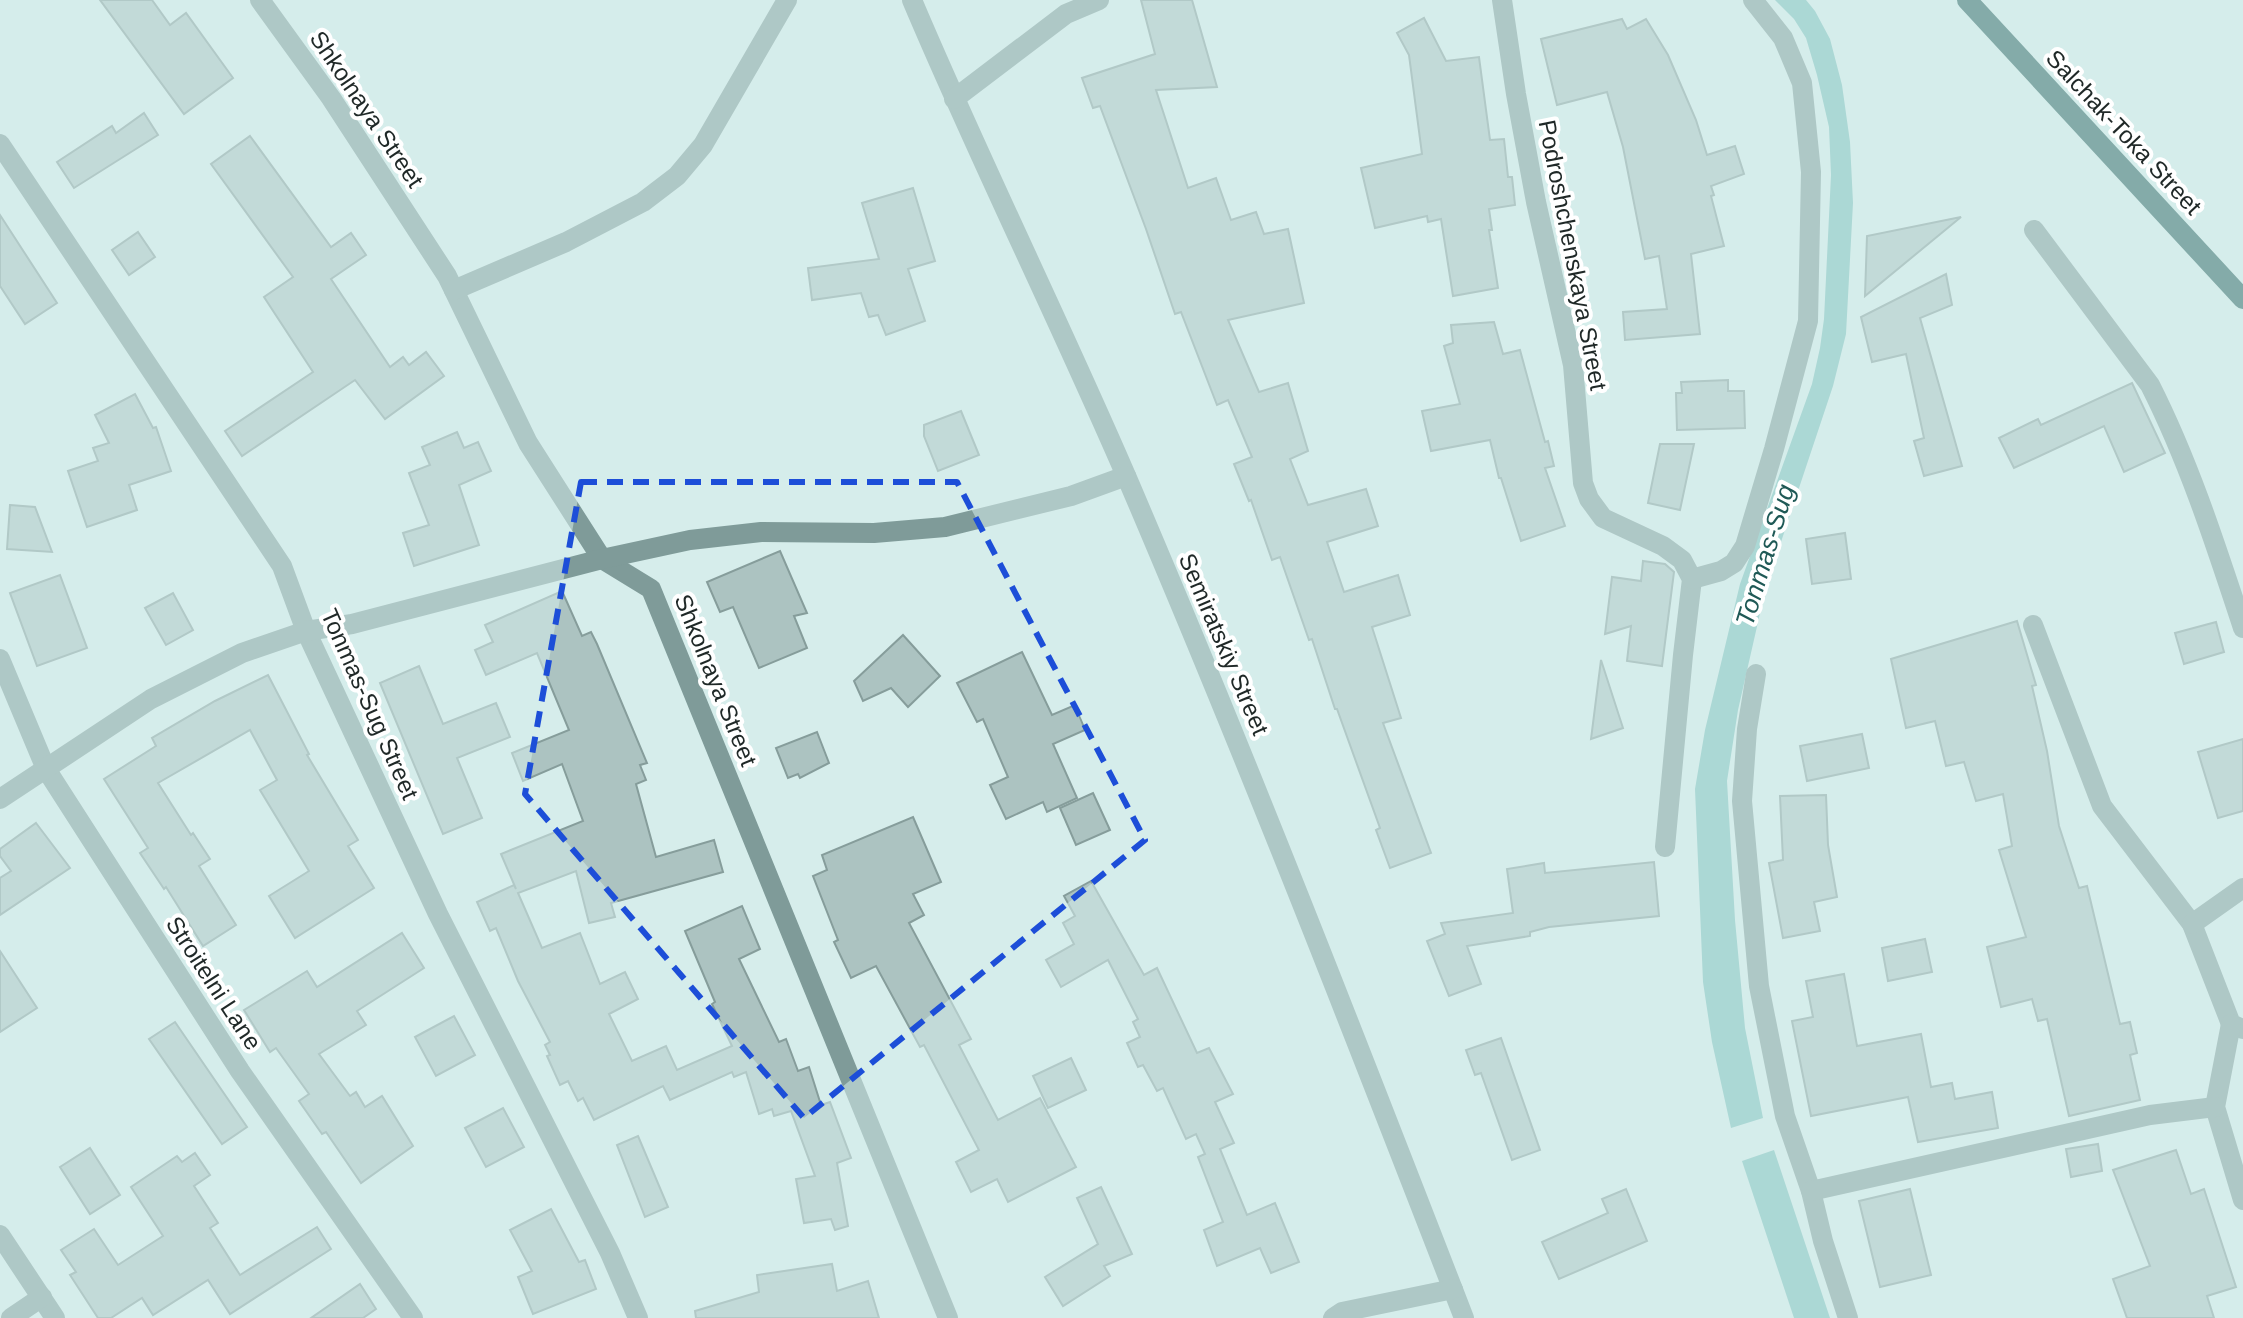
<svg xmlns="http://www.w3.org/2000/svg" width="2243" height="1318" font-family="Helvetica,sans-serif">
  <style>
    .water { fill: #79beba }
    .building { fill: #acc3c1; stroke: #869d9b; stroke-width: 2 }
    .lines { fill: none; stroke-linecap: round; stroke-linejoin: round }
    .minor { stroke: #7f9b99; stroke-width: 20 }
    .major { stroke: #225c59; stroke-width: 20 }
    .marked { fill: none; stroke: #1d4ed8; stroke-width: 6; stroke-dasharray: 16 10; stroke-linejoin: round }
    .labels { text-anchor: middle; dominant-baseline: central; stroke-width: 8; stroke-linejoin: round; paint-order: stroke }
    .street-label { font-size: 24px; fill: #1f2827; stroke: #fff }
    .water-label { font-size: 26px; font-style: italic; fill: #1f5956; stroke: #fff }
  </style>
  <rect width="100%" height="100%" fill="#d6edeb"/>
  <!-- water -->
  <g class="water">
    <polygon points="1775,0 1806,0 1815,11 1830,39 1842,85 1850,142 1853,203 1846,334 1833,386 1766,587 1738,710 1727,781 1735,920 1745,1028 1763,1118 1731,1128 1712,1042 1703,982 1695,789 1705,730 1740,584 1812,384 1820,348 1824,319 1831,175 1829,127 1817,75 1806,38 1794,19"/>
    <polygon points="1774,1150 1830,1318 1794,1318 1742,1161"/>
  </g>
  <!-- building -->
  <g class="building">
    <polygon points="100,0 152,0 170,25 186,13 233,78 184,114"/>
    <polygon points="1141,0 1192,0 1217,87 1156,90 1188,188 1216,178 1231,220 1256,212 1264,234 1288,229 1304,303 1228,320 1259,392 1288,383 1308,451 1290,459 1308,505 1366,489 1378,526 1327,542 1344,592 1398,575 1410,615 1372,627 1401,718 1383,723 1431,853 1390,868 1376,830 1380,828 1337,709 1335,709 1312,639 1309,640 1280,557 1272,560 1251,500 1249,501 1234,464 1252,457 1228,400 1217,405 1181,312 1175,314 1146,229 1100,106 1093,108 1082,78 1155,54"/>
    <polygon points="1424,18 1446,61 1479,57 1490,140 1504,139 1508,177 1512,177 1515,205 1489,209 1492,230 1489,230 1498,288 1453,296 1441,219 1428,222 1427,216 1375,228 1361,168 1422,154 1409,55 1397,33"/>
    <polygon points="1622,19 1627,29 1646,19 1668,55 1696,120 1707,155 1735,146 1744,174 1711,186 1714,195 1711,196 1724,246 1691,254 1700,334 1625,340 1623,312 1667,309 1659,256 1645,259 1623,147 1607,92 1557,105 1541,39"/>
    <polygon points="144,113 158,135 74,188 57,162 112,126 116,133"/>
    <polygon points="250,136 331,247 351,233 366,255 331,279 390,367 403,357 409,365 426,352 444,376 385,419 355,380 242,456 225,431 313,372 264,297 293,277 211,164"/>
    <polygon points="913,188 935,261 908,269 925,321 886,335 878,315 869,317 861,293 812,300 808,268 879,259 862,203"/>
    <polygon points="0,215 57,303 25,324 0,286"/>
    <polygon points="1961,217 1865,296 1867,236"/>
    <polygon points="138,232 155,257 129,275 112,250"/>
    <polygon points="1946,274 1952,305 1920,318 1962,466 1924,476 1914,441 1924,438 1906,354 1872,362 1861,317"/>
    <polygon points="1494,322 1503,354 1520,350 1545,442 1548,441 1554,466 1545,468 1565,526 1521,541 1501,478 1499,478 1490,440 1431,451 1422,411 1460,404 1444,346 1453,343 1451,325"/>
    <polygon points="1728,380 1728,391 1744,391 1745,428 1677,430 1676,393 1682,393 1681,382"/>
    <polygon points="2132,383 2165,453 2124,472 2104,426 2014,468 1999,438 2038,419 2041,425"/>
    <polygon points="135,394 153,428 156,427 171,471 129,485 137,510 87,527 68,471 98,461 93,448 109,443 95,415"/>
    <polygon points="961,411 979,455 938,471 924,436 924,425"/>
    <polygon points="457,432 464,448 478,442 491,471 459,485 479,545 414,566 403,533 429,525 409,473 430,465 422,447"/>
    <polygon points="1660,444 1694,444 1680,510 1648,503"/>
    <polygon points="10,505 35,507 52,552 7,549"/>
    <polygon points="1845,533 1851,579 1812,584 1806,539"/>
    <polygon points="780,551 807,613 794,616 807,648 759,668 733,607 720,612 707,582"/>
    <polygon points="1643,561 1665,564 1674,572 1662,666 1627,661 1631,626 1605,634 1612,577 1641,581"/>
    <polygon points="60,575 87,648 37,666 10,593"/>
    <polygon points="562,591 582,636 591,632 597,644 647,763 640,765 646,780 636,784 656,857 714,840 723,872 611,903 615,917 589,923 576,871 518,893 542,948 580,933 600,984 625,972 638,999 609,1014 632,1061 666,1046 677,1070 732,1046 712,1004 715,1002 685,931 742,906 760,949 739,959 779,1042 786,1039 798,1071 809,1067 821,1105 830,1102 851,1158 837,1163 848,1226 835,1230 831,1219 804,1223 796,1179 815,1176 791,1111 774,1116 772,1109 759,1114 746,1072 734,1077 732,1072 670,1100 663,1086 594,1120 583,1098 578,1101 568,1081 560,1085 547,1056 550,1055 545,1045 550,1042 518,981 496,928 490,931 477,902 514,885 516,889 501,854 583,821 562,764 523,781 512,753 569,730 537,653 486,675 475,650 493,642 485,625"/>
    <polygon points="173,593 193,630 166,645 145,608"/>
    <polygon points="2017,621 2036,685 2032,686 2047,751 2059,826 2079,888 2087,886 2120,1024 2130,1022 2137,1053 2130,1055 2140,1100 2069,1116 2047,1019 2038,1021 2032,999 2001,1007 1987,947 2026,937 1999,850 2012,846 2003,794 1976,801 1964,762 1946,766 1935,721 1906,728 1891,659"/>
    <polygon points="2216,622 2224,652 2184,664 2175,633"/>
    <polygon points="903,635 940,676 908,707 891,688 863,701 854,681"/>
    <polygon points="1022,652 1052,715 1075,705 1085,730 1053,744 1077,798 1047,812 1043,802 1006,819 990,785 1008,777 983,719 977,722 957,683"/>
    <polygon points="1601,660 1623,728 1591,739"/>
    <polygon points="419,666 443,724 496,703 510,737 457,758 482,818 443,834 380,683"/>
    <polygon points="268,675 309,754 307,755 358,840 348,846 374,888 295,938 269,896 309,871 260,790 277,780 250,730 158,783 191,835 193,833 210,859 199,866 236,925 203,946 166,887 164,889 140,853 148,848 104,779 156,746 152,738 215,701"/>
    <polygon points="817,732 829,763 800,778 798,774 788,778 776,748"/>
    <polygon points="1862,734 1869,768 1807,781 1800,746"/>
    <polygon points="2243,739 2243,811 2218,818 2198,752"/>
    <polygon points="1093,793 1110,830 1076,845 1060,808"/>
    <polygon points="1826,795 1828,845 1837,897 1814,902 1820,931 1783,938 1769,863 1783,860 1780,796"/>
    <polygon points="913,817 941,882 913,894 924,915 909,923 971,1039 959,1045 998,1120 1040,1098 1076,1167 1008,1202 997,1179 971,1192 956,1162 979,1150 924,1045 920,1047 876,966 851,978 834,942 838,940 813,876 827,870 822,855"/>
    <polygon points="36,823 70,868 0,915 0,878 11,871 0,856 0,849"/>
    <polygon points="1654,862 1659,916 1549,927 1530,932 1530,936 1467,946 1481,984 1449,996 1427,941 1445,934 1441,923 1513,913 1507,869 1544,863 1545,873"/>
    <polygon points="1091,881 1144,975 1157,968 1197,1053 1209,1048 1233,1094 1215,1102 1234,1143 1220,1149 1247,1215 1275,1203 1299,1262 1271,1273 1260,1248 1217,1266 1204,1230 1223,1222 1198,1157 1205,1154 1196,1134 1186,1139 1163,1088 1157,1091 1143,1065 1138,1067 1127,1043 1140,1037 1133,1022 1138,1019 1108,960 1061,987 1046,960 1074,944 1063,923 1075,916 1064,896"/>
    <polygon points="402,933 424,968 357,1011 366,1025 319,1054 350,1096 356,1092 365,1107 382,1096 413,1146 361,1183 326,1132 322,1134 299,1101 309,1094 276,1048 270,1052 244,1010 307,971 317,987"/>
    <polygon points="1925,939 1932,972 1888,981 1882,948"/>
    <polygon points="0,951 37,1008 0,1032"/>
    <polygon points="1844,974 1857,1046 1921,1034 1931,1087 1952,1083 1955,1099 1992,1092 1998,1128 1918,1142 1908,1097 1811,1116 1792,1021 1813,1017 1806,981"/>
    <polygon points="454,1016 475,1055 436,1076 415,1037"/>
    <polygon points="175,1022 247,1127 222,1144 149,1039"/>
    <polygon points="1501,1038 1540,1150 1512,1160 1481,1073 1475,1075 1466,1050"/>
    <polygon points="1071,1058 1086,1090 1048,1108 1033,1076"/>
    <polygon points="503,1108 524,1147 486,1167 465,1128"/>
    <polygon points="638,1136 668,1207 645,1217 617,1145"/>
    <polygon points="2098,1144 2102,1171 2071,1177 2066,1149"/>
    <polygon points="90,1148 120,1195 90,1214 60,1167"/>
    <polygon points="2176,1150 2191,1194 2204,1189 2236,1287 2207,1296 2214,1318 2127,1318 2113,1279 2150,1266 2113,1170"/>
    <polygon points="195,1153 210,1175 194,1186 218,1223 210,1228 240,1275 317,1227 331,1249 230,1314 208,1280 153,1315 142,1298 111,1318 98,1318 70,1275 76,1272 61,1250 94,1229 118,1265 163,1236 131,1187 177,1156 182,1162"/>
    <polygon points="1101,1187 1132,1254 1104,1266 1110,1276 1063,1306 1045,1277 1098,1244 1077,1198"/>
    <polygon points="1626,1189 1647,1241 1559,1279 1542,1242 1608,1213 1602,1199"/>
    <polygon points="1910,1189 1931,1275 1880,1287 1859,1201"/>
    <polygon points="551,1209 579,1262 585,1260 596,1289 533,1314 518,1277 532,1271 510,1230"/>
    <polygon points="832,1264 837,1291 868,1281 879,1318 696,1318 695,1311 759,1292 757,1275"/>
    <polygon points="360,1284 376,1309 363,1318 311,1318"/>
  </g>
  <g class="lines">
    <!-- minor -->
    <g class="minor">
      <polyline points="260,0 331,98 447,276 528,443 602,559 651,589 948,1318"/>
      <path d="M912,0C980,161 1058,318 1127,478C1246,756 1355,1037 1464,1318"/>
      <polyline points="1502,0 1516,94 1536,202 1573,365 1583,483 1589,499 1603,518 1663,546 1682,560 1692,579 1683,655 1665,847"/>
      <polyline points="954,99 1066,14 1099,0"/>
      <polyline points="0,144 282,566 306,631 438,914 610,1253 638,1318"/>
      <path d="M2034,230L2150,385C2189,462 2216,546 2243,628"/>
      <polyline points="454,290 566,242 643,202 677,176 703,145 787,0"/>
      <polyline points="1692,579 1721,571 1734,563 1745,546 1774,449 1808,321 1811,172 1802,83 1783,38 1753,0"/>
      <polyline points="2033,625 2102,806 2192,924 2231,1024 2243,1029"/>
      <polyline points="0,659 46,769 240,1071 413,1318"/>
      <polyline points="1756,674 1747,729 1742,801 1759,986 1785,1116 1811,1191 1823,1241 1848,1318"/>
      <polyline points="0,799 151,699 242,653 306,631 352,624 602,559 690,540 761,532 874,533 945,527 1071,496 1126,476"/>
      <polyline points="2192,924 2243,888"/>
      <polyline points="2231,1024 2215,1107 2243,1200"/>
      <polyline points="1811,1191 2150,1115 2215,1107"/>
      <polyline points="0,1235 55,1318"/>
      <polyline points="11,1318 42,1297"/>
      <polyline points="1333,1318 1342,1312 1453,1289"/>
    </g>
    <!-- major -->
    <polyline class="major" points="1967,0 2243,299"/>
  </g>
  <!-- marked area -->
  <path d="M0 0H2243V1318H0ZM581,482H957L1145,840L804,1118L525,794Z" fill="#d6edeb" fill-opacity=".55" fill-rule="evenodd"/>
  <path class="marked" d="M581,482H957L1145,840L804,1118L525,794Z"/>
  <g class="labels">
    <!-- street labels -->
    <g class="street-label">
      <text transform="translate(367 109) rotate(56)">Shkolnaya Street</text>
      <text transform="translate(2124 132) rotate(47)">Salchak-Toka Street</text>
      <text transform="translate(1573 255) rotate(79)">Podroshchenskaya Street</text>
      <text transform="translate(1224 644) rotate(67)">Semiratskiy Street</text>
      <text transform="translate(716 680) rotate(68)">Shkolnaya Street</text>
      <text transform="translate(370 704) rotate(66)">Tonmas-Sug Street</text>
      <text transform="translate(214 983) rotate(57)">Stroitelni Lane</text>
    </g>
    <!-- water labels -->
    <g class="water-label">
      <text transform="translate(1765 555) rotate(-73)">Tonmas-Sug</text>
    </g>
  </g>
</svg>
